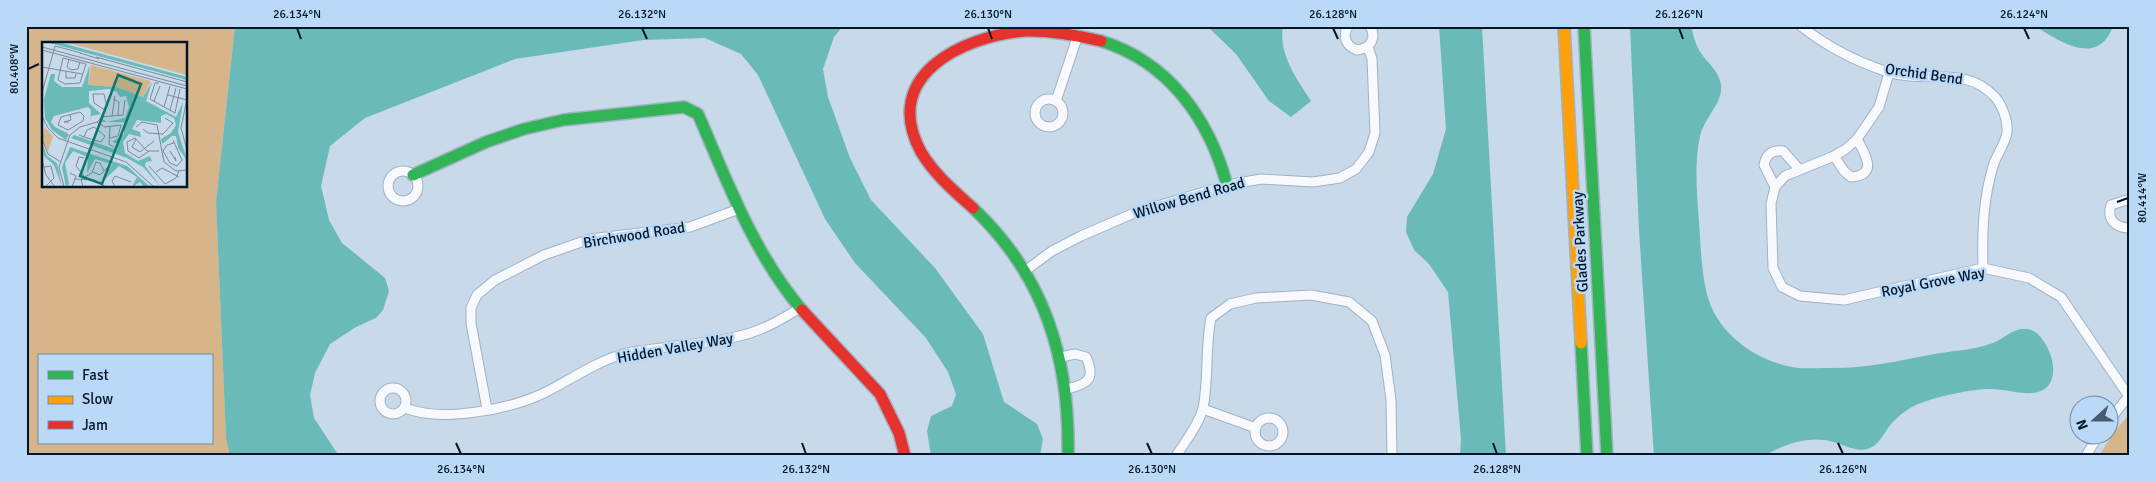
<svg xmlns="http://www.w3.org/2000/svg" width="2156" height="482" font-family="Signika,sans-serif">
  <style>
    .green { fill: #d6b58a; fill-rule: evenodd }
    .water { fill: #6abab9 }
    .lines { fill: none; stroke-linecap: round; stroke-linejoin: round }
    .street-casing { stroke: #a1b2c2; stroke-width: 11 }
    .fast-casing { stroke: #a1b2c2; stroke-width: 14 }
    .slow-casing { stroke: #a1b2c2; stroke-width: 14 }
    .jam-casing { stroke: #a1b2c2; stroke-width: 14 }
    .street { stroke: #f7f9fc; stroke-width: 9 }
    .fast { stroke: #30b455; stroke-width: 11 }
    .slow { stroke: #ff9f0a; stroke-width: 11 }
    .jam { stroke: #e5322d; stroke-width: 11 }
    .ticks { fill: none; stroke: #031628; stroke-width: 2 }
    .labels { text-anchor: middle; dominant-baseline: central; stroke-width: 5; stroke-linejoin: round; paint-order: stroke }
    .street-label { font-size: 15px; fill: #031628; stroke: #bad9f7 }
    .inset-road { fill: none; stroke: #798b9c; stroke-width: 1 }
    .view { fill: #0f766e; fill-opacity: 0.15; stroke: #0f766e; stroke-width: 2.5 }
    .inset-edge { fill: none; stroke: #031628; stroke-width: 2.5 }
    .neatline { fill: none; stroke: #031628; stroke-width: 2 }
    .ticks-label { font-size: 12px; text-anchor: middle; fill: #031628 }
  </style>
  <rect width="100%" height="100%" fill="#c8d9e9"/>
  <!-- green -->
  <g class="green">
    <path d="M26,26H235L216,202L226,438L230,456H26ZM44,44H186V186H44ZM39,356H211V443H39Z"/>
    <polygon points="2127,417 2130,417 2130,456 2099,456 2114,432"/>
  </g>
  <!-- water -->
  <g class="water">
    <polygon points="235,26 843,26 834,37 823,69 828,97 850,158 871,200 935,268 983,334 1004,402 1037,424 1043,439 1040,456 931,456 927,431 931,416 952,406 956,394 948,372 926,338 855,263 825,219 758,75 741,54 705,38 643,40 515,59 365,118 330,146 321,186 329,220 342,243 385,278 389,291 383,310 376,318 356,327 330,344 315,373 310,395 314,418 339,456 230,456 226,438 216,202"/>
    <path d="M1207,26H1283C1278,54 1297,79 1311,101L1291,117L1269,101L1236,54Z"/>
    <polygon points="1439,26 1482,26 1506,456 1460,456 1461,439 1448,292 1429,264 1414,250 1406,232 1407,217 1433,174 1446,129"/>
    <path d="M1630,26H1691C1693,34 1695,43 1699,50C1706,62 1719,70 1721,85C1723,103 1704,118 1700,136C1694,165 1697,193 1699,223C1701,246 1701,271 1707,294C1716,332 1754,360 1792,367C1801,369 1813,368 1823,368C1864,369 1894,362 1934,354C1952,351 1972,350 1990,344C2002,341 2013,327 2027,329C2036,330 2042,338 2046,345C2056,362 2059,391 2032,393C2018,394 2004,389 1991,389C1971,389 1939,396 1921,403C1912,406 1902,413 1895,420C1885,428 1881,446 1867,449C1856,452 1844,445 1833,442C1810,435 1784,444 1764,456H1654L1639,230Z"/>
    <path d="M2035,26H2113C2098,68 2059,41 2035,26Z"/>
  </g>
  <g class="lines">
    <!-- street casing -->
    <g class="street-casing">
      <g id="street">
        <path d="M1348,26C1342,37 1346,46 1357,50C1371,48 1377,38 1370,26"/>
        <path d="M1801,26C1826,46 1857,62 1888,72C1925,84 1965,64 1995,97C2002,105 2008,120 2007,132C2006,142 1998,153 1994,163C1983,198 1982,232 1983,268"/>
        <polyline points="1889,73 1879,107 1857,139 1846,149 1834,156 1785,176 1775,187 1771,204 1773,268 1782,287 1800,296 1844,300 1983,268 2029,278 2061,297 2130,398"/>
        <circle cx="1049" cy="113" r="14"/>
        <polyline points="1056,101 1078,35"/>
        <path d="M1834,156L1844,171L1851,177C1879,175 1865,154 1857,139"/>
        <circle cx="403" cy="186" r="15"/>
        <path d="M1775,187L1764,165C1766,154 1772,150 1783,151L1799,169"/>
        <path d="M2130,199L2111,205C2106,220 2116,228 2130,228"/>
        <polyline points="1025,271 1052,251 1081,236 1134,213 1227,185 1261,179 1313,182 1340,178 1356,169 1369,152 1375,133 1372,59 1368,47"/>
        <path d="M1061,357L1075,354L1086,357C1096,379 1088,384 1067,389"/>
        <circle cx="393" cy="401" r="13"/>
        <path d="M405,408C442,423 513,409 548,391C573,378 596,362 623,354C632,351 643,351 653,349C680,345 708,343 735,337C760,332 779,321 800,308"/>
        <polyline points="487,409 471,323 471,308 477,295 495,280 544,255 590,239 690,227 739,209"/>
        <polyline points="1203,409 1256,428"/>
        <circle cx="1269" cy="432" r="14"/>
        <polyline points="2108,422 2128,397"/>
        <path d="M1176,456C1185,442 1199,424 1203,408C1209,378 1205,347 1211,318L1230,304L1256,298L1311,295L1349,302L1372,321L1385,355L1391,400L1392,456"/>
        <polyline points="2086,456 2099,434"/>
      </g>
    </g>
    <!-- fast casing -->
    <g class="fast-casing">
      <g id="fast">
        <polyline points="1584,26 1607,456"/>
        <path d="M1101,41C1169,62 1209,119 1227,185"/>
        <path d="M413,175L486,142L524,129L563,120L684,107L698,114C727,181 754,254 802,310"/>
        <path d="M973,208C1045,276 1070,359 1068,456"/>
        <polyline points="1581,343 1587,456"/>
      </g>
    </g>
    <!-- slow casing -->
    <g class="slow-casing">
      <polyline id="slow" points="1564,26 1581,343"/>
    </g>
    <!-- jam casing -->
    <g class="jam-casing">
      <g id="jam">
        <path d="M973,208C954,191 934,174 921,152C880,76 962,36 1025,31C1051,30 1076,35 1101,41"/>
        <polyline points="802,310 880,394 899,433 905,456"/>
      </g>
    </g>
    <!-- street -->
    <use href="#street" class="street"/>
    <!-- fast -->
    <use href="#fast" class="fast"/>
    <!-- slow -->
    <use href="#slow" class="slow"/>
    <!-- jam -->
    <use href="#jam" class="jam"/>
  </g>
  <!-- ticks -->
  <path class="ticks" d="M297,28L301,39M642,28L647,39M988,28L992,39M1333,28L1338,39M1679,28L1683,39M2024,28L2029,39M28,69L39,64M2117,202L2128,198M456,443L461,454M802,443L806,454M1147,443L1152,454M1493,443L1497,454M1838,443L1843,454"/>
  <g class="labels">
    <!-- street labels -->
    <g class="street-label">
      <text transform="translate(1924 74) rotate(8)">Orchid Bend</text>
      <text transform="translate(1189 198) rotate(-16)">Willow Bend Road</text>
      <text transform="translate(634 235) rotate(-9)">Birchwood Road</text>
      <text transform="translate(1580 242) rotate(-93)">Glades Parkway</text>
      <text transform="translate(1933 282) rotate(-11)">Royal Grove Way</text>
      <text transform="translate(675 348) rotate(-10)">Hidden Valley Way</text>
    </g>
  </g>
  <!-- overview -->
  <g transform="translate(42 42)">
    <rect width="145" height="145" fill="#c8d9e9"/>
    <path d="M23,0H145V33ZM49,23L109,39L101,55L74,45L46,43ZM3,85L11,95L6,109L0,97Z" fill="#d6b58a"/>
    <path d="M4,0H16L145,35V38ZM48,23L46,43L74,45L101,55L110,40L104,59L134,75L141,60L136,90L145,118L136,106L134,94H130L120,102L119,97L129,91L134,83L132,76L124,72L119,74V81L95,78L90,87L98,90L99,95L87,92L81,100L83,111L96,119L108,114L110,119L104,120L103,124L119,145L101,125L85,116L29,96L32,93L75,108L76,102L70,100L82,92V80H57L60,77L65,80L83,76L87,65L84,54L78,55L75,50L67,47L47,49V61L59,72L49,74L48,81L49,68L46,65L12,74L9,80L13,85L27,92L24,98L10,88L3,76L2,57L9,32H13L12,39L20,45H40ZM0,101L5,114L15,121L20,145L12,123L2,114ZM28,105L85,124L108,145H102L98,140L90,145L95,135L77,124L60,140L70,122L53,117L45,131L46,115L31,109L23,121L27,142L24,145L20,125Z" fill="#6abab9"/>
    <path class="inset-road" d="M0,5L145,44M0,8L145,47M38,11L57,17M54,15L145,40M21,16L44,22L38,41L23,42L16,38ZM27,17L25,25L29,28L36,27L38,20M0,25L40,32M24,30V36H33L34,32M117,41H113L108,57L133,71M0,51L13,4L39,11M126,53L145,58M71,57L77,60L76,73M145,57L139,86L145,108M112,59L118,44M122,65L128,44M128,68L134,46M38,70L42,74L41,79L26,88L16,83L19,75ZM133,71L138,47M0,74L6,86L16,96L84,120L112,145M70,74L73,54M59,75L81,73L83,58M145,77V93M27,80H22L29,78L28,73M55,80L63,85L79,83L76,94L68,96M68,85L67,102L72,105M94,85L100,80L115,83L122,120L134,129L145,128M101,87L106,91L121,92L131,81L123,76M37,93L42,95L45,88L52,85L63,94L59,100L42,95M0,97L6,112L19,120M94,97L90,105L98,110L112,99M131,98L140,118L135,124L128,121L121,109L125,103L132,101M107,109L97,116L86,109L85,100L93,96L105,109H117M128,109L134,119L133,115M42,116L37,115L34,124L42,134M0,118L4,133L13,145M107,124L123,142L134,136L137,129M2,125L9,124L12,136L3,145M51,130L58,133L66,125M114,130L120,126L137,135M28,131L34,134L30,145M32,137L52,138L64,145M22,145L17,125L28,93L38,85L55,80L58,77L62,69L63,68L65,65L62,52H51L52,61L63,68M41,145L39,137L50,131L54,120L58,121L62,129M73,145L70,139L73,134L89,140"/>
    <path class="view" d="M76,33L99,42L60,142L38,134Z"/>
    <rect width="145" height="145" class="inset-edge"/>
  </g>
  <!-- border -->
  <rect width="2156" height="482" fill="none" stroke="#bad9f7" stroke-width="55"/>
  <!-- legend -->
  <rect x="38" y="354" width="175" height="90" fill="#bad9f7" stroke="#718ba4"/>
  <rect x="48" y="371" width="25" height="8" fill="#30b455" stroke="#718ba4"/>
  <text x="82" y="380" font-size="15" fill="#031628">Fast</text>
  <rect x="48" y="396" width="25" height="8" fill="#ff9f0a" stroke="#718ba4"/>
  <text x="82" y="404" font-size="15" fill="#031628">Slow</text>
  <rect x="48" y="421" width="25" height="8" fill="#e5322d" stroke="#718ba4"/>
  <text x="82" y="430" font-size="15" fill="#031628">Jam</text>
  <!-- north arrow -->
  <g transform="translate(2094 420) rotate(249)"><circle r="24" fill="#bad9f7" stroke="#718ba4"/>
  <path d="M0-4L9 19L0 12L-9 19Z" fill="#485a6c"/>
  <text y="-8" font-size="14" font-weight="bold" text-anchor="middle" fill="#031628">N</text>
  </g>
  <rect x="28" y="28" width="2100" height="426" class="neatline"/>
  <g class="ticks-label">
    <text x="297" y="18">26.134°N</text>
    <text x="642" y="18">26.132°N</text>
    <text x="988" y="18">26.130°N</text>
    <text x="1333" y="18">26.128°N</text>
    <text x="1679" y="18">26.126°N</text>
    <text x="2024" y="18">26.124°N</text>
    <text transform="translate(14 69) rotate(-90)" y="4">80.408°W</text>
    <text transform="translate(2142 198) rotate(-90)" y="4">80.414°W</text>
    <text x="461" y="473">26.134°N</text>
    <text x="806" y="473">26.132°N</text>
    <text x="1152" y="473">26.130°N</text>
    <text x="1497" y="473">26.128°N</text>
    <text x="1843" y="473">26.126°N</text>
  </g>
</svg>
